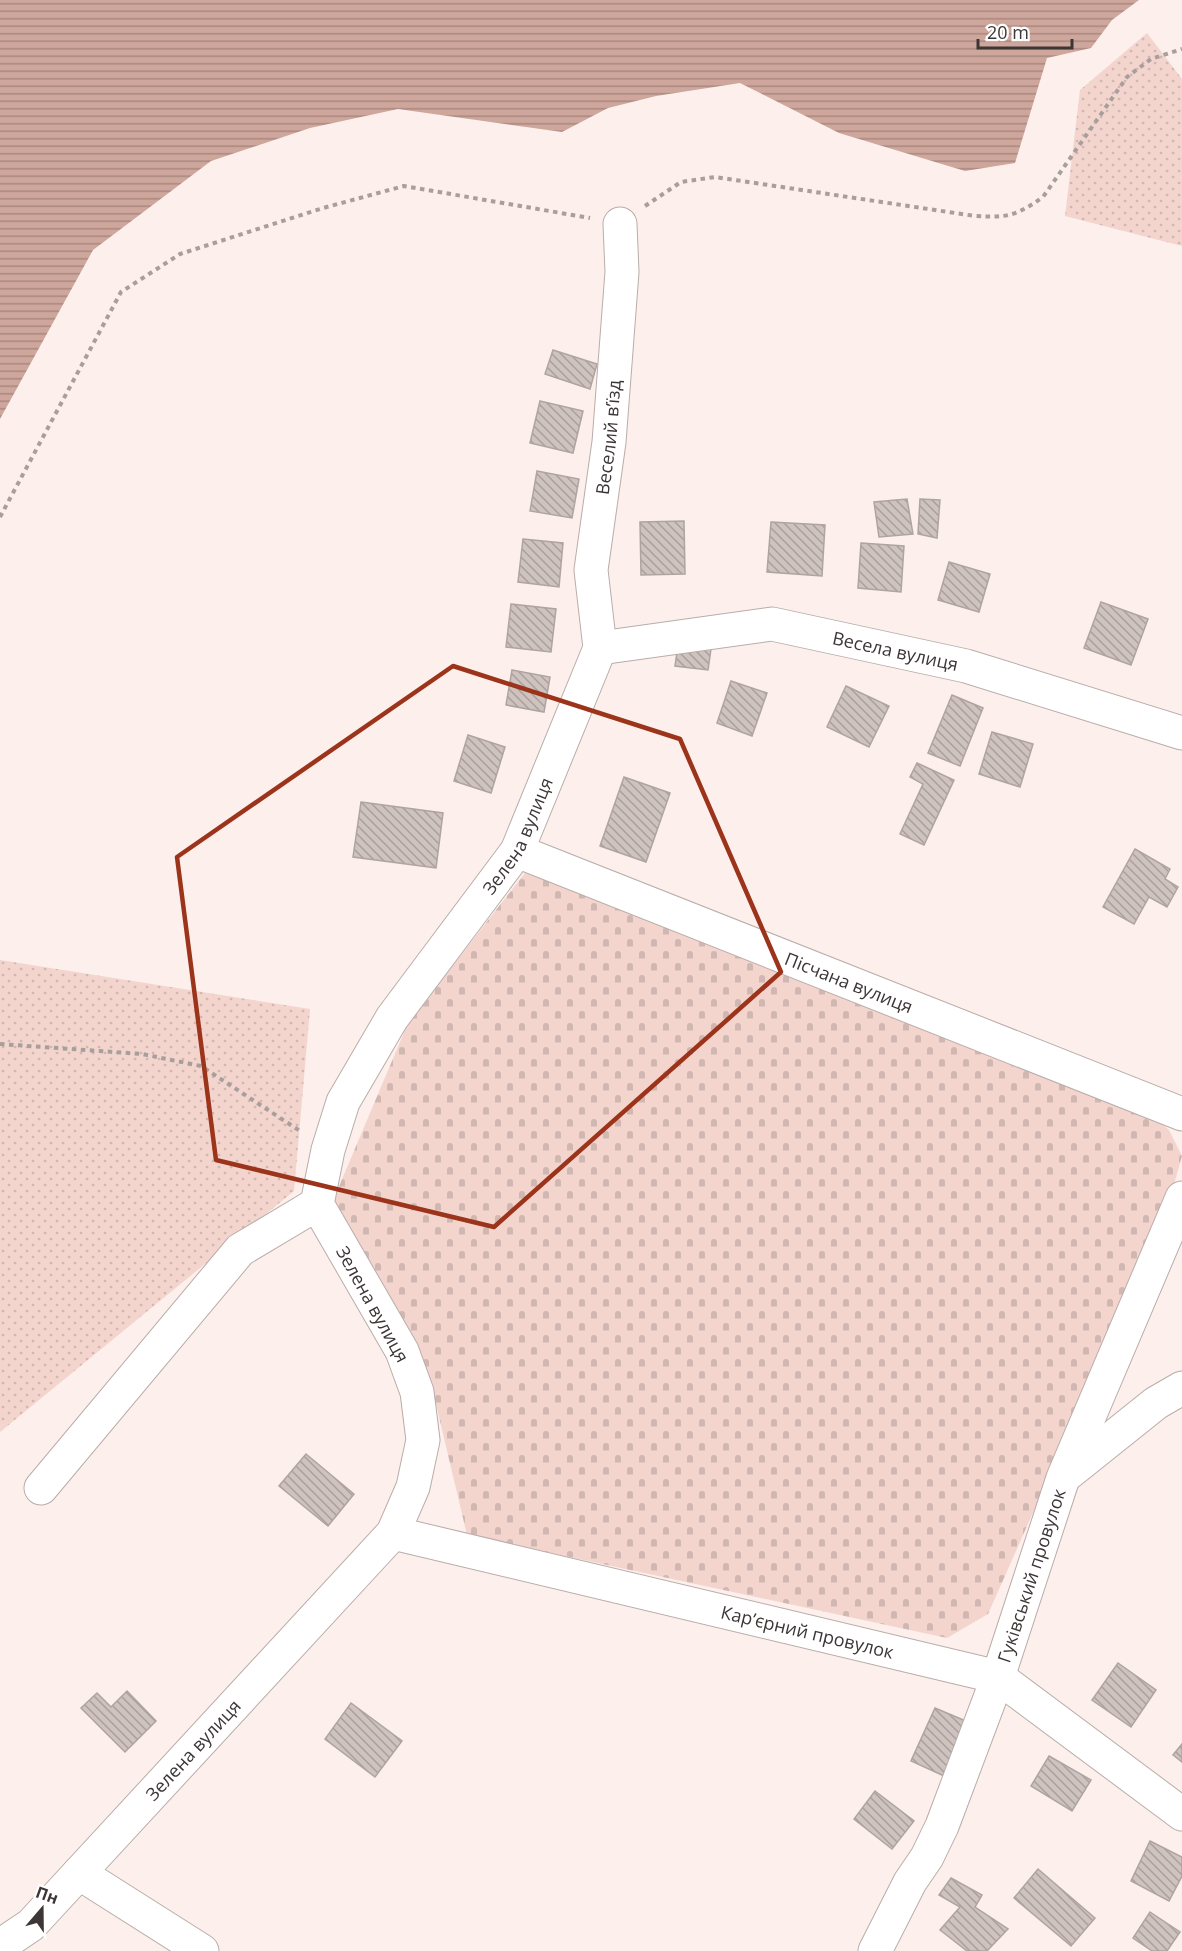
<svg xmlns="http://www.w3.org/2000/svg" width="1182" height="1951" font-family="'Open Sans',sans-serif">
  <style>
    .grass { fill: url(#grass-dots) }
    .cemetery { fill: url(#cemetery-stones) }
    .water { fill: url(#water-rules) }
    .building { fill: url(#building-back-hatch); stroke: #afa4a1; stroke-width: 1.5 }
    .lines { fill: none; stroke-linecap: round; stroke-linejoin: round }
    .minor-casing { stroke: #b9adaa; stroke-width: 35 }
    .path { stroke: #a89f9d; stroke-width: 4; stroke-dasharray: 4.5 4.5; stroke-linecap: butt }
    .minor { stroke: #fff; stroke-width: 33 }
    .marked { fill: none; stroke: #9c341b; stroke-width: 4.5; stroke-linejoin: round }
    .labels { text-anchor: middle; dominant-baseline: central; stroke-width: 4.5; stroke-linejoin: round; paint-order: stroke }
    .street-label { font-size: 18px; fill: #3c3736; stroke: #fff }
  </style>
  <defs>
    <pattern id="grass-dots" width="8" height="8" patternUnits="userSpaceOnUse" patternTransform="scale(1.5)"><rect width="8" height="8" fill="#f3d5ce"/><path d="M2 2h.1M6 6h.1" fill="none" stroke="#d1b7b2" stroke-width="1.8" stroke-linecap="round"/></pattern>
    <pattern id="cemetery-stones" width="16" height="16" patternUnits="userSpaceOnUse" patternTransform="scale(1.5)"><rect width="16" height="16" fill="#f3d5ce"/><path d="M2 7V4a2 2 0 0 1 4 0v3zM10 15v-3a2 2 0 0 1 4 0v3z" fill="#d1b7b2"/></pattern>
    <pattern id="water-rules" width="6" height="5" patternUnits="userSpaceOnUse" patternTransform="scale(1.5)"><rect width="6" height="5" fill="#cea69c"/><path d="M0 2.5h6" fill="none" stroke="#a88880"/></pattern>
    <pattern id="building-back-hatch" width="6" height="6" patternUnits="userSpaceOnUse" patternTransform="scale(1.5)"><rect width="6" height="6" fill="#cfc3c0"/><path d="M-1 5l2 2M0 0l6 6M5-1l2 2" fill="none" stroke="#a99f9d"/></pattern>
  </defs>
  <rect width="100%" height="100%" fill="#fcefec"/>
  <!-- grass -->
  <g class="grass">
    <polygon points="1147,33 1182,79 1182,246 1065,216 1080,90"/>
    <polygon points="0,960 310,1009 294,1191 0,1432"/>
  </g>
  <!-- cemetery -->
  <polygon class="cemetery" points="528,869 1151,1114 1169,1130 1182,1156 1173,1188 1051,1472 988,1614 947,1638 467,1535 435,1400 408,1335 332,1203 408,1023"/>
  <!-- water -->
  <polygon class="water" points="0,0 1139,0 1112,20 1091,48 1047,58 1015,163 965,171 839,133 740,83 656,96 608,108 562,132 398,109 310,128 211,161 93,250 0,419"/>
  <!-- building -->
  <g class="building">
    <polygon points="553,350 597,364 590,389 545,374"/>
    <polygon points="540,401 583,411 573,453 530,443"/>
    <polygon points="537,471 579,479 572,518 530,511"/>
    <polygon points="907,499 913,534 879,537 874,502"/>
    <polygon points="920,499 940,500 937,538 918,534"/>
    <polygon points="684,521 685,574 641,575 640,522"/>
    <polygon points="771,522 825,525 822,576 767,572"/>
    <polygon points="523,539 563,543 559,587 518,582"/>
    <polygon points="861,543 904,546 901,592 858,588"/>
    <polygon points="949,562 990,574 979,612 938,600"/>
    <polygon points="1101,602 1148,619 1131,665 1084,648"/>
    <polygon points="511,604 556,609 551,652 506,647"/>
    <polygon points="678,645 711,649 708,670 675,666"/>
    <polygon points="512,670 550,677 544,712 506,705"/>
    <polygon points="731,681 767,693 752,736 717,723"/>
    <polygon points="846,686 889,706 869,747 827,727"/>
    <polygon points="952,695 983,708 960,766 928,753"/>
    <polygon points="992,732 1033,744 1020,787 979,774"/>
    <polygon points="468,735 505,747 491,793 454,781"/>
    <polygon points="917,763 954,780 924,845 900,834 923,784 910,777"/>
    <polygon points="624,777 670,793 646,862 600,846"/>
    <polygon points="361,802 443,813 436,868 353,857"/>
    <polygon points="1135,849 1170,869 1165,879 1178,887 1167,907 1149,897 1134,924 1103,907"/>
    <polygon points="306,1454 354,1494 328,1526 279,1486"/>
    <polygon points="1118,1663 1156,1690 1131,1727 1092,1700"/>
    <polygon points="127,1691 156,1721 125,1752 81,1708 97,1693 111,1707"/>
    <polygon points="351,1703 402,1741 375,1777 325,1739"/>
    <polygon points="935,1708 968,1722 944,1776 911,1761"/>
    <polygon points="1182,1744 1182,1762 1173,1755"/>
    <polygon points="1049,1756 1091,1780 1072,1811 1031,1786"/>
    <polygon points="875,1791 914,1821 892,1849 854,1819"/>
    <polygon points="1150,1841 1182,1857 1182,1876 1169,1901 1131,1881"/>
    <polygon points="1038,1869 1095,1918 1071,1946 1014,1898"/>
    <polygon points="951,1878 982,1895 975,1907 1008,1929 987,1951 967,1951 940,1930 960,1907 939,1895"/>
    <polygon points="1150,1912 1180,1932 1167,1951 1152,1951 1133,1938"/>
  </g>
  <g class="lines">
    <!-- minor casing -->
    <g class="minor-casing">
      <g id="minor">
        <path id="s1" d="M600,648L772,624L966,666L1182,733"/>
        <path id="s2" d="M517,851L1182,1114"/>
        <polyline points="1066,1475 1156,1403 1182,1388"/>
        <polyline points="41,1488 240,1250 317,1204"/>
        <path id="s3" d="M393,1533L998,1677L1182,1814"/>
        <polyline points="79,1873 202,1951"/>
        <path id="s4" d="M0,1946L31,1925L393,1533L413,1487L423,1440L417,1392L402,1351L317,1204L328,1150L343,1102L392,1018L517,851L600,648L591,570L609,442L622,272L620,224"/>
        <path id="s5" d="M875,1951L910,1882L927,1857L942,1826L998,1677L1063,1478L1182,1198"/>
      </g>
    </g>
    <!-- path -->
    <g class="path">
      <path d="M645,206L681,182L715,177L975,216C1007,218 1016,216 1043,197L1127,77L1151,59L1182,49"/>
      <polyline points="0,517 121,292 180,254 323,208 404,186 590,218"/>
      <polyline points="0,1044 142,1054 201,1066 300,1131"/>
    </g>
    <!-- minor -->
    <use href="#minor" class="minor"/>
  </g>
  <!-- marked area -->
  <path class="marked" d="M453,666L680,739L781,972L494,1227L216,1160L177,857Z"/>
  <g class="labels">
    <!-- street labels -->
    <g class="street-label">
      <text stroke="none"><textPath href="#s4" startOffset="1774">Веселий в’їзд</textPath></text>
      <text stroke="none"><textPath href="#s1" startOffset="300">Весела вулиця</textPath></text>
      <text stroke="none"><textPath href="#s4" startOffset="1356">Зелена вулиця</textPath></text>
      <text stroke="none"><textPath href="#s2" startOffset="357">Пісчана вулиця</textPath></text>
      <text transform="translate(373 1304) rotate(61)">Зелена вулиця</text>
      <text stroke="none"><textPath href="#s5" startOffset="408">Гуківський провулок</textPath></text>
      <text stroke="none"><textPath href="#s3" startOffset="426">Кар’єрний провулок</textPath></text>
      <text stroke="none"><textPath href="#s4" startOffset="276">Зелена вулиця</textPath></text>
    </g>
  </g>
  <!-- north arrow -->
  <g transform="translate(42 1909) rotate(20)" stroke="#ffffff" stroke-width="4.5" paint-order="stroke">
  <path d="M0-4.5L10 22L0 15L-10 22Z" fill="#3c3736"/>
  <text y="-9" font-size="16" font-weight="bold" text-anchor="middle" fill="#3c3736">Пн</text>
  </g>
  <!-- scale -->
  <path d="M978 39v9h94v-9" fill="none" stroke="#3c3736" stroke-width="3"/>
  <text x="987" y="39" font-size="18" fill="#3c3736" stroke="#ffffff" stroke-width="4.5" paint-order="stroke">20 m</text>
</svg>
